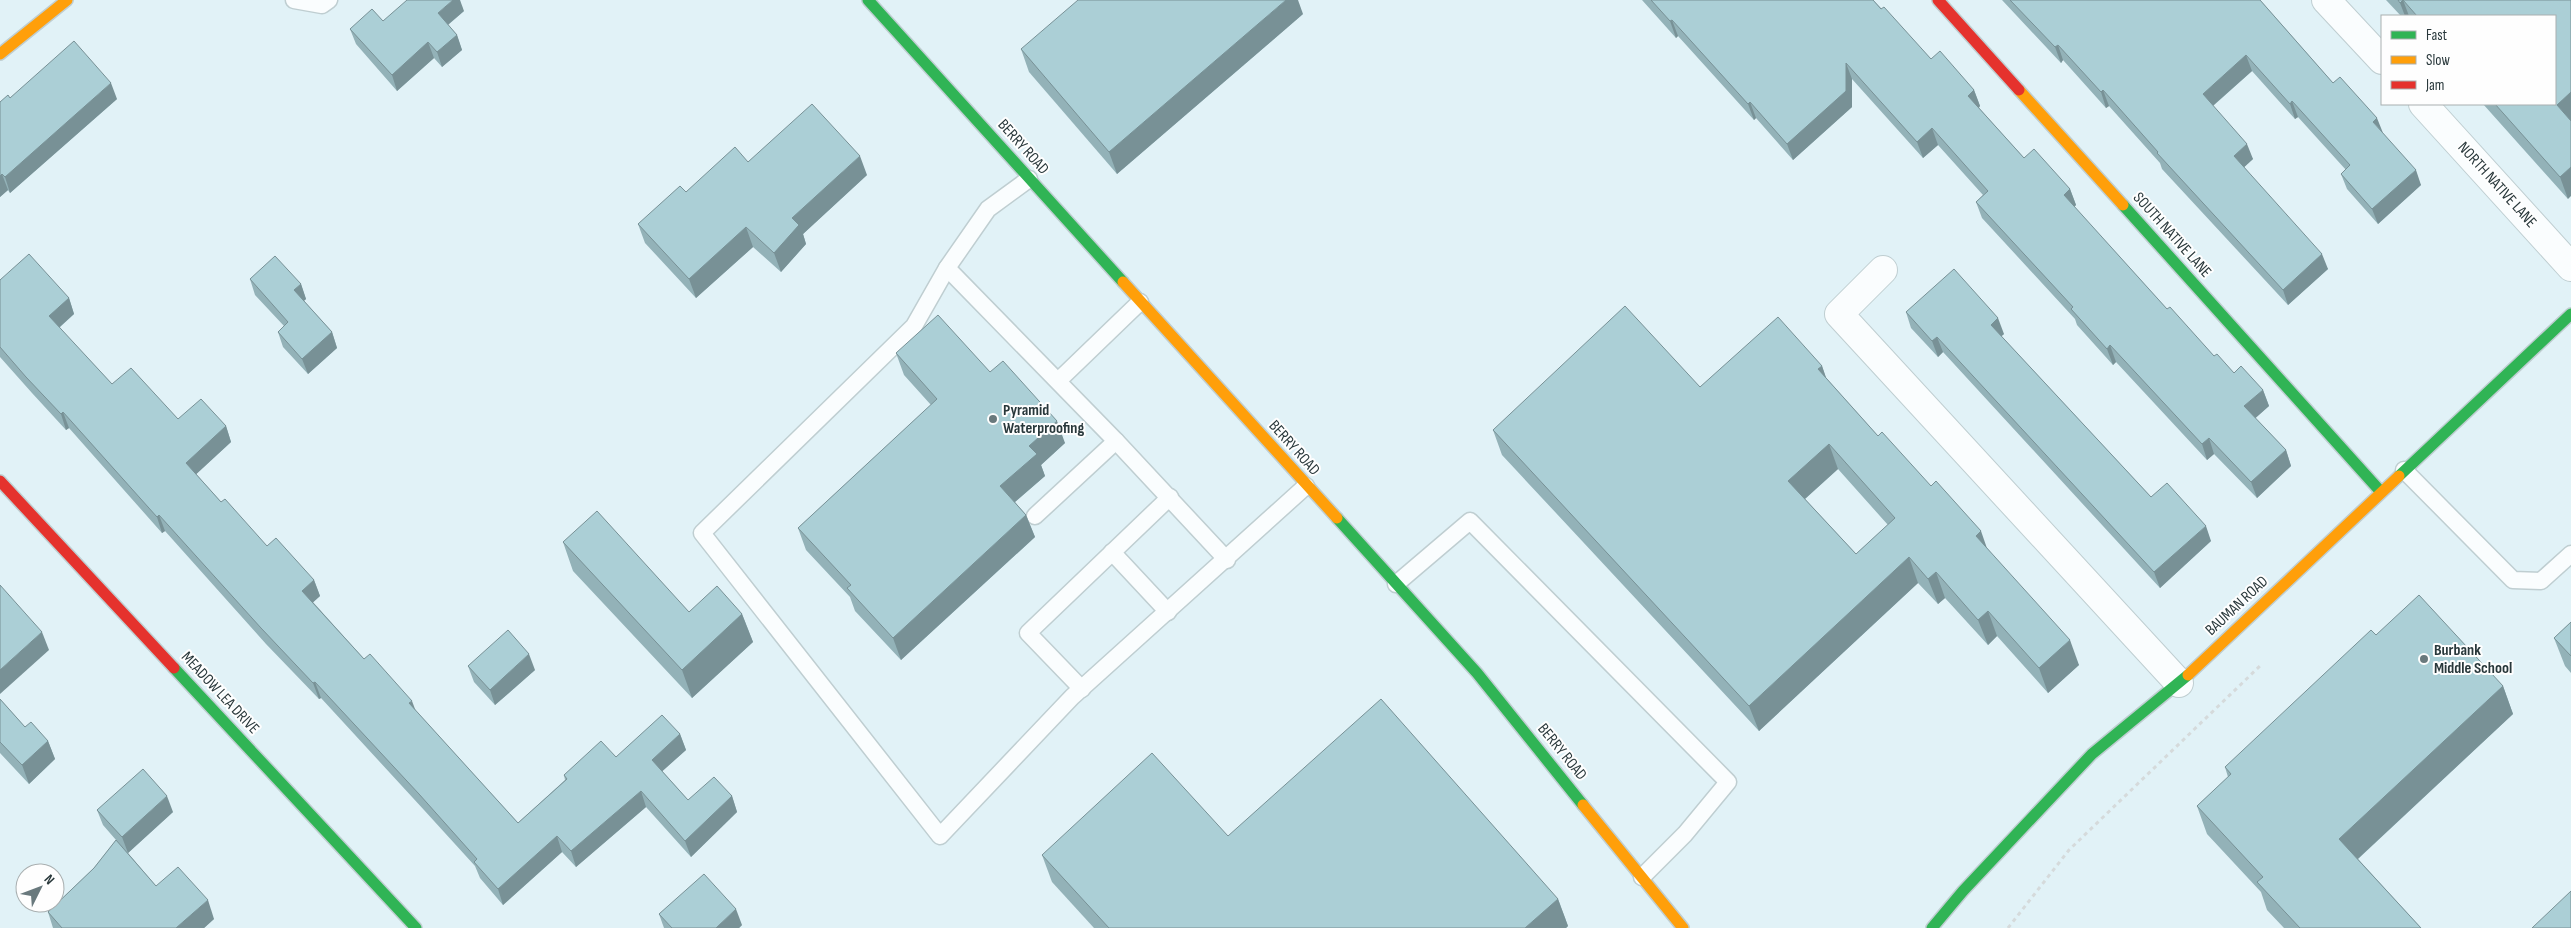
<svg xmlns="http://www.w3.org/2000/svg" width="2571" height="928" font-family="'Sofia Sans Condensed',sans-serif">
  <style>
    .lines { fill: none; stroke-linecap: round; stroke-linejoin: round }
    .lane-casing { stroke: #bfced1; stroke-width: 19 }
    .street-casing { stroke: #bfced1; stroke-width: 30 }
    .fast-casing { stroke: #bfced1; stroke-width: 14 }
    .slow-casing { stroke: #bfced1; stroke-width: 14 }
    .jam-casing { stroke: #bfced1; stroke-width: 14 }
    .path { stroke: #d5dadb; stroke-width: 3; stroke-dasharray: 4 4; stroke-linecap: butt }
    .lane { stroke: #fafdfe; stroke-width: 16 }
    .street { stroke: #fafdfe; stroke-width: 28 }
    .fast { stroke: #30b455; stroke-width: 11 }
    .slow { stroke: #ff9f0a; stroke-width: 11 }
    .jam { stroke: #e5322d; stroke-width: 11 }
    .wall { fill: #93b2b8; fill-rule: evenodd }
    .shaded-wall { fill: #789196 }
    .building { fill: #abcfd6; stroke: #789196; fill-rule: evenodd }
    .poi-dot { fill: #69797d; stroke: #fefefe; stroke-width: 2 }
    .labels { text-anchor: middle; dominant-baseline: central; stroke-width: 4; stroke-linejoin: round; paint-order: stroke }
    .street-label { font-size: 16px; fill: #29383b; stroke: #fefefe }
    .poi-label { font-size: 16px; font-weight: bold; fill: #29383b; stroke: #fefefe; text-anchor: start }
  </style>
  <rect width="100%" height="100%" fill="#e1f2f7"/>
  <g class="lines">
    <!-- lane casing -->
    <g class="lane-casing">
      <g id="lane">
        <polyline points="294,0 322,5 329,0"/>
        <polyline points="1029,179 988,209 947,268 1116,441 1035,516"/>
        <polyline points="947,268 914,326 702,533 940,836 1072,697 1306,486"/>
        <polyline points="1058,381 1140,302"/>
        <polyline points="1116,441 1227,560"/>
        <polyline points="2404,470 2513,580 2541,581 2571,554"/>
        <polyline points="1112,552 1168,612"/>
        <polyline points="1396,584 1470,521 1728,782 1685,834 1642,877"/>
        <polyline points="1082,689 1028,633 1170,497"/>
      </g>
    </g>
    <!-- street casing -->
    <g class="street-casing">
      <g id="street">
        <polyline points="2326,0 2382,60"/>
        <polyline points="2423,104 2571,267"/>
        <polyline points="1883,270 1839,314 2179,683"/>
      </g>
    </g>
    <!-- fast casing -->
    <g class="fast-casing">
      <g id="fast">
        <polyline points="868,0 1123,282"/>
        <polyline points="2123,205 2381,492"/>
        <polyline points="2399,476 2571,314"/>
        <polyline points="1337,518 1477,673 1583,805"/>
        <polyline points="174,668 416,928"/>
        <polyline points="1932,928 1963,891 2092,754 2188,675"/>
      </g>
    </g>
    <!-- slow casing -->
    <g class="slow-casing">
      <g id="slow">
        <polyline points="0,54 67,0"/>
        <polyline points="2019,90 2123,205"/>
        <polyline points="1123,282 1337,518"/>
        <polyline points="2188,675 2399,476"/>
        <polyline points="1583,805 1683,928"/>
      </g>
    </g>
    <!-- jam casing -->
    <g class="jam-casing">
      <g id="jam">
        <polyline points="1938,0 2019,90"/>
        <polyline points="0,481 174,668"/>
      </g>
    </g>
    <!-- path -->
    <polyline class="path" points="2008,928 2069,850 2262,664"/>
    <!-- lane -->
    <use href="#lane" class="lane"/>
    <!-- street -->
    <use href="#street" class="street"/>
    <!-- fast -->
    <use href="#fast" class="fast"/>
    <!-- slow -->
    <use href="#slow" class="slow"/>
    <!-- jam -->
    <use href="#jam" class="jam"/>
  </g>
  <!-- wall -->
  <g class="wall">
    <polygon points="1642,0 1873,0 1931,59 1974,90 1980,106 1979,108 2024,158 2070,189 2076,205 2074,207 2167,309 2214,356 2234,373 2263,390 2269,406 2255,418 2286,450 2291,466 2257,498 2214,454 2207,460 2116,362 2113,365 2077,325 2075,319 1982,218 1976,202 1983,195 1938,145 1923,158 1852,79 1852,107 1793,160 1756,118 1754,120 1678,36 1676,38"/>
    <polygon points="2002,0 2260,0 2333,83 2382,133 2421,185 2378,224 2347,189 2341,174 2346,170 2298,117 2295,119 2252,71 2213,106 2253,159 2244,167 2328,269 2288,305 2162,169 2160,163 2109,106 2106,108 2063,60 2061,63"/>
    <polygon points="2386,0 2571,0 2568,199 2483,104 2555,104 2555,16 2401,16"/>
    <polygon points="464,11 448,25 457,35 462,50 442,67 434,58 397,91 356,44 350,29 383,21"/>
    <polygon points="1303,14 1117,174 1029,72 1021,49"/>
    <polygon points="10,98 117,99 10,193 8,190 0,197 0,102"/>
    <polygon points="748,162 867,175 803,234 806,244 781,272 753,247 696,298 645,243 638,224 686,192"/>
    <polygon points="250,279 301,284 306,299 304,301 332,332 337,348 308,374 283,347 278,332 284,326 255,295"/>
    <polygon points="0,280 69,298 74,314 59,328 112,384 178,419 226,426 231,442 196,474 221,502 267,546 314,580 320,596 313,602 364,659 415,710 518,823 565,780 564,775 680,734 686,750 662,771 688,800 732,796 737,812 691,857 646,807 576,867 562,852 503,905 480,878 475,866 424,810 321,698 319,699 266,644 165,531 162,533 69,428 66,430 32,393 0,357"/>
    <polygon points="1906,312 2004,334 2001,336 2151,497 2211,541 2160,588 1943,352 1938,357 1911,328"/>
    <polygon points="896,353 990,372 1065,443 1041,465 1045,476 1015,502 1026,515 1035,537 901,660 855,611 850,597 806,550 798,528 931,405 904,375"/>
    <path d="M1822,366L1826,378L1878,436L1987,548L2079,665L2048,693L1997,636L1988,645L1945,598L1938,604L1918,583L1759,731L1502,455L1493,430L1700,387ZM1838,469L1888,525L1856,554L1805,499Z"/>
    <polygon points="563,542 689,612 742,614 753,642 692,698 573,571"/>
    <polygon points="2571,622 2571,673 2565,666 2554,638"/>
    <polygon points="2376,635 2503,686 2513,714 2358,859 2421,928 2284,928 2267,910 2261,892 2207,834 2197,806 2228,777 2225,767"/>
    <polygon points="468,666 535,670 495,705 474,682"/>
    <polygon points="0,699 25,727 48,741 55,759 29,784 0,753"/>
    <polygon points="97,810 173,812 128,853 156,886 214,919 204,928 53,928 48,912 94,868 116,840 103,825"/>
    <polygon points="1228,836 1558,899 1568,926 1566,928 1094,928 1052,882 1042,855"/>
    <polygon points="659,914 742,925 739,928 664,928"/>
  </g>
  <!-- shaded-wall -->
  <g class="shaded-wall">
    <polygon points="453,0 460,0 464,11 444,28 438,13"/>
    <polygon points="1286,0 1298,0 1303,14 1117,174 1109,152"/>
    <polygon points="2403,0 2409,16 2405,16 2400,3"/>
    <polygon points="1672,20 1678,36 1676,38 1670,21"/>
    <polygon points="457,35 462,50 442,67 437,52"/>
    <polygon points="428,42 434,58 397,91 392,75"/>
    <polygon points="2058,45 2063,60 2061,63 2055,47"/>
    <polygon points="2246,55 2252,71 2208,110 2203,94"/>
    <polygon points="1846,63 1852,79 1852,107 1793,160 1787,144"/>
    <polygon points="111,83 117,99 10,193 5,177"/>
    <polygon points="1974,90 1980,106 1974,112 1968,96"/>
    <polygon points="2103,90 2109,106 2106,108 2101,92"/>
    <polygon points="2571,92 2571,121 2557,105"/>
    <polygon points="2292,101 2298,117 2295,119 2290,104"/>
    <polygon points="1750,102 1756,118 1754,120 1748,104"/>
    <polygon points="2377,118 2383,133 2373,122"/>
    <polygon points="1932,128 1938,145 1923,158 1917,142"/>
    <polygon points="2247,144 2253,159 2240,171 2234,156"/>
    <polygon points="860,156 867,175 803,234 806,244 781,272 774,253 792,218"/>
    <polygon points="2571,167 2571,196 2568,199 2560,177"/>
    <polygon points="2416,170 2421,185 2378,224 2372,209"/>
    <polygon points="2,174 8,190 0,197 0,176"/>
    <polygon points="2070,189 2076,205 2070,211 2064,195"/>
    <polygon points="746,227 753,247 696,298 689,279"/>
    <polygon points="2322,254 2328,269 2288,305 2283,290"/>
    <polygon points="301,284 306,299 299,305 294,290"/>
    <polygon points="69,298 74,314 54,332 49,316"/>
    <polygon points="1998,318 2004,334 1996,341 1991,325"/>
    <polygon points="332,332 337,348 308,374 302,359"/>
    <polygon points="1937,337 1943,352 1938,357 1932,341"/>
    <polygon points="2110,345 2116,362 2113,365 2107,349"/>
    <polygon points="1822,366 1831,392 1818,369"/>
    <polygon points="2263,390 2269,406 2250,423 2244,406"/>
    <polygon points="63,412 69,428 66,430 61,414"/>
    <polygon points="1057,421 1065,443 1041,465 1045,476 1008,508 1000,486 1029,446"/>
    <polygon points="226,426 231,442 191,479 186,463"/>
    <polygon points="2209,438 2214,454 2207,460 2202,444"/>
    <polygon points="1829,444 1838,469 1797,506 1788,481"/>
    <polygon points="2286,450 2291,466 2257,498 2251,482"/>
    <polygon points="159,515 165,531 162,533 157,517"/>
    <polygon points="1026,515 1035,537 901,660 893,638"/>
    <polygon points="2206,526 2211,541 2160,588 2154,572"/>
    <polygon points="1981,531 1990,557 1976,536"/>
    <polygon points="1909,557 1918,583 1759,731 1749,706"/>
    <polygon points="1936,572 1945,598 1938,604 1928,579"/>
    <polygon points="314,580 320,596 308,607 302,591"/>
    <polygon points="1988,611 1997,636 1988,645 1978,620"/>
    <polygon points="742,614 753,642 692,698 682,670"/>
    <polygon points="42,632 49,650 0,694 0,670"/>
    <polygon points="2070,640 2079,665 2048,693 2039,668"/>
    <polygon points="529,654 535,670 495,705 490,690"/>
    <polygon points="315,682 321,698 319,699 313,683"/>
    <polygon points="2503,686 2513,714 2349,867 2339,839"/>
    <polygon points="412,701 418,717 409,703"/>
    <polygon points="680,734 686,750 657,776 652,760"/>
    <polygon points="48,741 55,759 29,784 22,765"/>
    <polygon points="641,791 646,807 576,867 571,851"/>
    <polygon points="167,796 173,812 128,853 122,837"/>
    <polygon points="732,796 737,812 691,857 685,841"/>
    <polygon points="557,836 562,852 503,905 498,889"/>
    <polygon points="1558,899 1568,926 1566,928 1525,928"/>
    <polygon points="208,900 214,919 204,928 176,928"/>
    <polygon points="736,909 742,925 739,928 716,928"/>
  </g>
  <!-- building -->
  <g class="building">
    <polygon points="407,0 453,0 438,13 457,35 437,52 428,42 392,75 350,29 372,9 383,21"/>
    <polygon points="1078,0 1286,0 1109,152 1021,49"/>
    <polygon points="1651,0 1873,0 1881,9 1884,7 1931,59 1940,51 1974,90 1968,96 2024,158 2034,149 2070,189 2064,195 2167,309 2170,307 2214,356 2217,354 2234,373 2241,366 2263,390 2244,406 2286,450 2251,482 2209,438 2202,444 2110,345 2107,349 2071,309 2073,307 1976,202 1988,191 1932,128 1917,142 1846,63 1846,91 1787,144 1750,102 1748,104 1672,20 1670,21"/>
    <polygon points="2010,0 2260,0 2333,83 2340,77 2377,118 2373,122 2416,170 2372,209 2341,174 2350,165 2292,101 2290,104 2246,55 2203,94 2247,144 2234,156 2322,254 2283,290 2157,153 2158,152 2103,90 2101,92 2058,45 2055,47"/>
    <polygon points="2398,0 2571,0 2571,92 2557,105 2571,121 2571,167 2560,177 2495,104 2555,104 2555,16 2417,16 2403,0 2400,3"/>
    <polygon points="74,41 111,83 5,177 2,174 0,176 0,102 8,95 10,98"/>
    <polygon points="812,104 860,156 792,218 799,225 774,253 746,227 689,279 638,224 680,186 686,192 735,147 748,162"/>
    <polygon points="29,254 69,298 49,316 112,384 131,368 178,419 201,399 226,426 186,463 221,502 225,499 267,546 276,538 314,580 302,591 364,659 370,654 412,701 409,703 518,823 567,779 564,775 601,741 616,757 662,715 680,734 652,760 688,800 714,777 732,796 685,841 641,791 571,851 557,836 498,889 474,862 477,859 419,794 315,682 313,683 261,628 159,515 157,517 63,412 61,414 26,377 0,347 0,280"/>
    <polygon points="275,256 301,284 294,290 332,332 302,359 278,332 288,322 250,279"/>
    <polygon points="1954,269 1998,318 1991,325 2151,497 2167,483 2206,526 2154,572 1937,337 1932,341 1906,312"/>
    <path d="M1625,306L1700,387L1778,317L1822,366L1818,369L1878,436L1882,432L1931,486L1936,481L1981,531L1976,536L2070,640L2039,668L1988,611L1978,620L1936,572L1928,579L1909,557L1749,706L1493,430ZM1829,444L1895,518L1856,554L1788,481Z"/>
    <polygon points="938,315 990,372 1003,361 1057,421 1029,446 1037,454 1000,486 1026,515 893,638 847,588 851,585 798,528 937,399 896,353"/>
    <polygon points="597,511 689,612 717,586 742,614 682,670 563,542"/>
    <polygon points="0,585 42,632 0,670"/>
    <polygon points="2419,595 2503,686 2339,839 2421,928 2300,928 2257,882 2263,877 2197,806 2231,774 2225,767 2371,630 2376,635"/>
    <polygon points="2571,622 2571,656 2554,638"/>
    <polygon points="508,630 529,654 490,690 468,666"/>
    <polygon points="0,699 25,727 31,722 48,741 22,765 0,742"/>
    <polygon points="1381,699 1558,899 1525,928 1109,928 1042,855 1152,753 1228,836"/>
    <polygon points="143,769 167,796 122,837 97,810"/>
    <polygon points="116,840 156,886 178,867 208,900 176,928 62,928 48,912 94,868"/>
    <polygon points="704,874 736,909 716,928 672,928 659,914"/>
    <polygon points="2571,891 2571,928 2532,928"/>
  </g>
  <!-- markers -->
  <g class="poi-dot">
    <circle cx="993" cy="419" r="5"/>
    <circle cx="2424" cy="659" r="5"/>
  </g>
  <g class="labels">
    <!-- street labels -->
    <g class="street-label">
      <text transform="translate(1023 147) rotate(48)">BERRY ROAD</text>
      <text transform="translate(2497 185) rotate(48)">NORTH NATIVE LANE</text>
      <text transform="translate(2172 235) rotate(48)">SOUTH NATIVE LANE</text>
      <text transform="translate(1294 448) rotate(48)">BERRY ROAD</text>
      <text transform="translate(2237 606) rotate(-43)">BAUMAN ROAD</text>
      <text transform="translate(220 693) rotate(47)">MEADOW LEA DRIVE</text>
      <text transform="translate(1562 752) rotate(51)">BERRY ROAD</text>
    </g>
    <!-- poi labels -->
    <g class="poi-label">
      <text x="1003" y="410">Pyramid<tspan x="1003" dy="18">Waterproofing</tspan></text>
      <text x="2434" y="650">Burbank<tspan x="2434" dy="18">Middle School</tspan></text>
    </g>
  </g>
  <!-- legend -->
  <rect x="2381" y="15" width="175" height="90" fill="#fefefe" stroke="#a9afb0"/>
  <rect x="2391" y="31" width="25" height="8" fill="#30b455" stroke="#a9afb0"/>
  <text x="2426" y="40" font-size="15" fill="#29383b">Fast</text>
  <rect x="2391" y="56" width="25" height="8" fill="#ff9f0a" stroke="#a9afb0"/>
  <text x="2426" y="65" font-size="15" fill="#29383b">Slow</text>
  <rect x="2391" y="81" width="25" height="8" fill="#e5322d" stroke="#a9afb0"/>
  <text x="2426" y="90" font-size="15" fill="#29383b">Jam</text>
  <!-- north arrow -->
  <g transform="translate(40 888) rotate(48)"><circle r="24" fill="#fefefe" stroke="#a9afb0"/>
  <path d="M0-4L9 19L0 12L-9 19Z" fill="#69797d"/>
  <text y="-8" font-size="14" font-weight="bold" text-anchor="middle" fill="#29383b">N</text>
  </g>
</svg>
